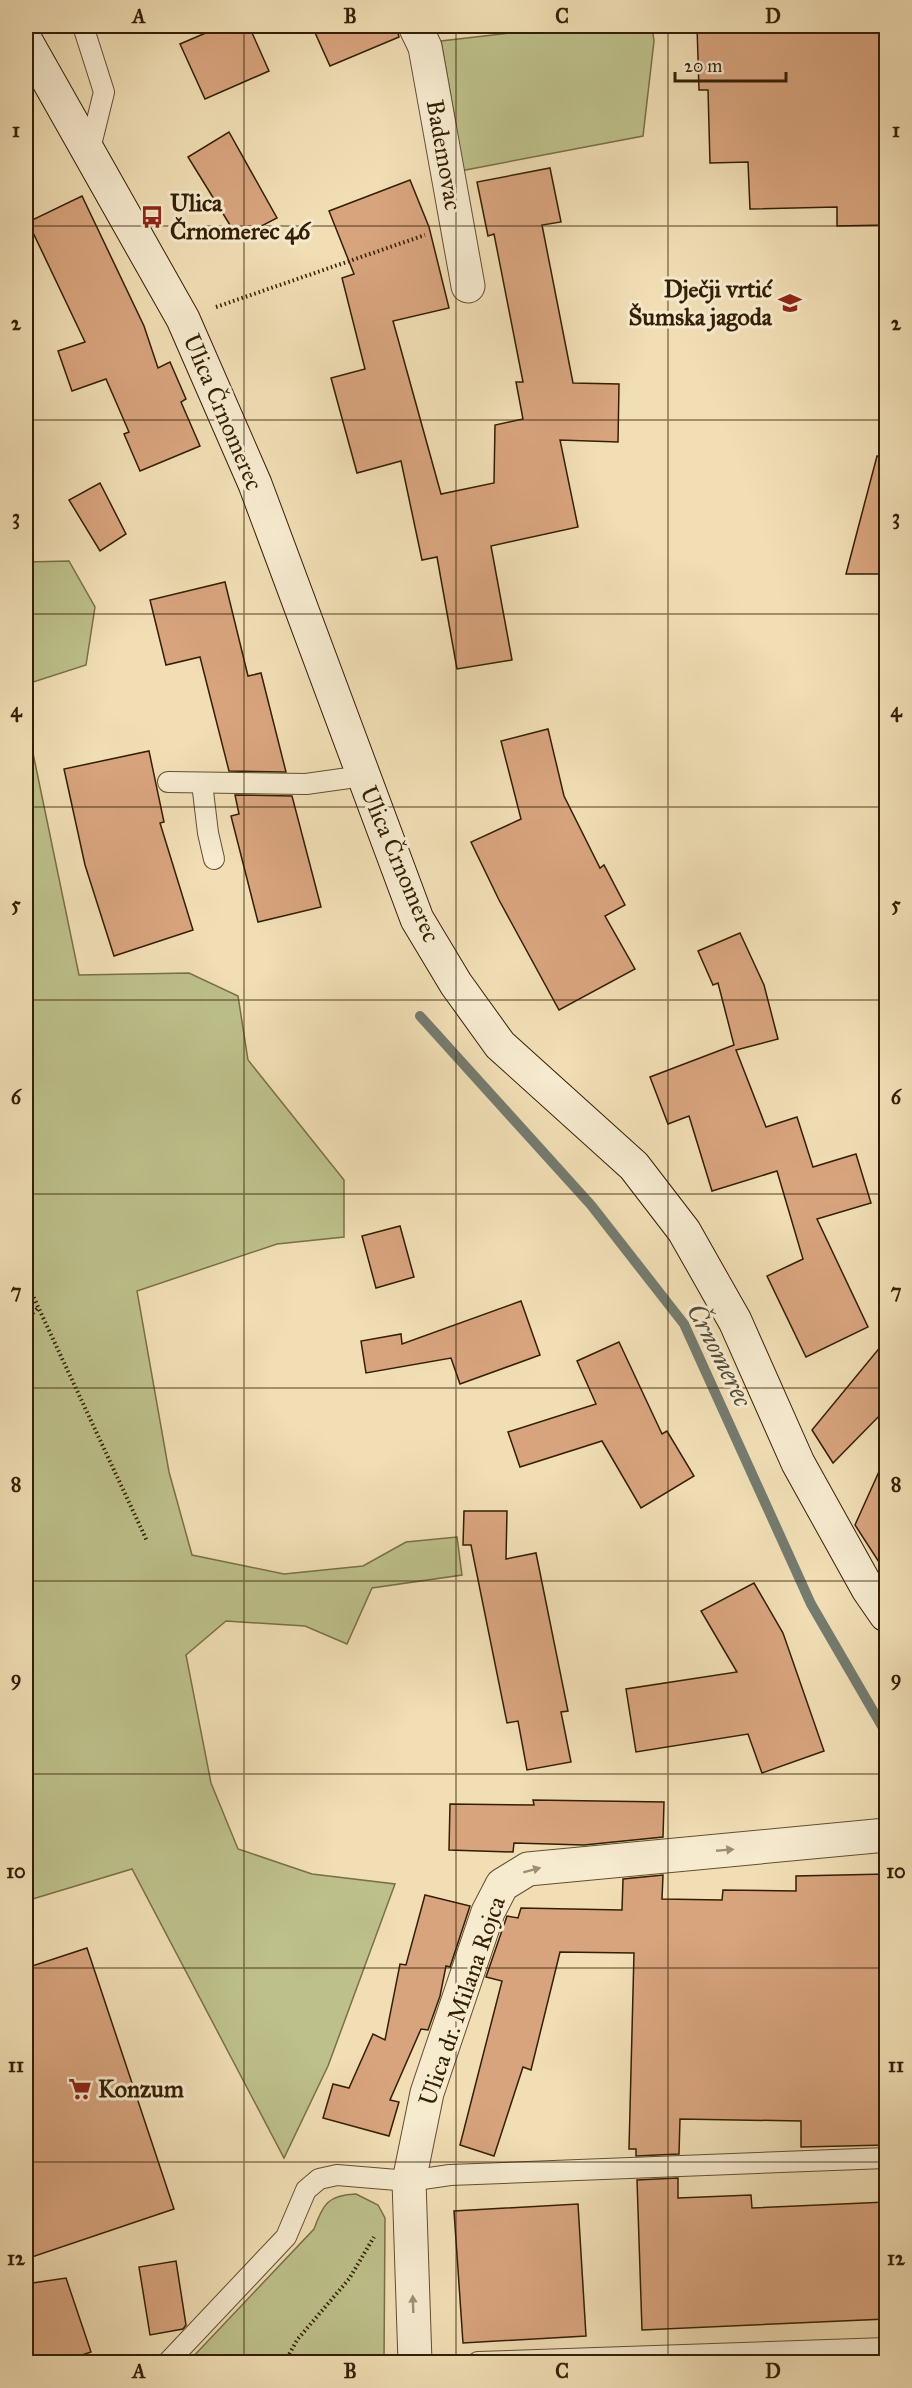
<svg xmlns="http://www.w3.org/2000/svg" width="912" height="2388" font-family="'IM FELL Great Primer',serif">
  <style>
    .green { fill: #bdc08b; stroke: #787046; stroke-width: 1.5 }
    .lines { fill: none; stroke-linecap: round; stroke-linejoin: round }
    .stream { stroke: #747b6f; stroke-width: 10 }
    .building { fill: #d8a47e; stroke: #341f01; stroke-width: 1.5 }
    .lane-casing { stroke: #634f2e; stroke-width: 22 }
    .street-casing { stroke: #634f2e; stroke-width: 35 }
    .secondary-casing { stroke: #341f01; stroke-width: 35 }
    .path { stroke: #341f01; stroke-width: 4; stroke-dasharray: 1.5 3; stroke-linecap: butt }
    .lane { stroke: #f6eacf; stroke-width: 20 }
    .street { stroke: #f6eacf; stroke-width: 33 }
    .secondary { stroke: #f6eacf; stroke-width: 33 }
    .oneway { fill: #9f8f72 }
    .grid { fill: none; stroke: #341f01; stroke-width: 1.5; stroke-opacity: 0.55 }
    .labels { text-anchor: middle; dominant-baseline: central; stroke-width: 6; stroke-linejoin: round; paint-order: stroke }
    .street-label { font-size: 24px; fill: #341f01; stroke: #f6eacf }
    .poi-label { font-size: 24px; font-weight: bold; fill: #341f01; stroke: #f6eacf; text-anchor: start }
    .water-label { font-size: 26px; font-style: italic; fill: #544d38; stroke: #f6eacf }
    .neatline { fill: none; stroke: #341f01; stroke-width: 2 }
    .grid-label { font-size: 20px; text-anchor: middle; font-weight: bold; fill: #341f01 }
  </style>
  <rect width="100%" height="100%" fill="#f1deb5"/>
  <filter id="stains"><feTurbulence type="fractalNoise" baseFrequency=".00333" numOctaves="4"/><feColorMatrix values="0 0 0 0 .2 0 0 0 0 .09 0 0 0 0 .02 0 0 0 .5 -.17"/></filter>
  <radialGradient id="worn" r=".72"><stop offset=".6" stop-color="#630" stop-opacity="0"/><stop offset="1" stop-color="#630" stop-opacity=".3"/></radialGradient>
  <!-- green -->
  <g class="green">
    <polygon points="570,26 652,26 654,41 643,136 460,171 455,120 441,41"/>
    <polygon points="69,561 95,607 86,665 30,683 28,729 79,975 189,973 238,996 248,1060 344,1180 344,1237 277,1244 137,1291 169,1472 192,1555 284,1574 363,1566 406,1542 457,1537 462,1575 372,1588 347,1644 305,1626 226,1621 186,1655 211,1783 238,1849 312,1874 395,1884 328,2066 284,2158 132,1869 26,1901 26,562"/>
    <path d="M356,2194L378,2205L385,2218L384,2362H188L314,2229C323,2204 328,2195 356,2194Z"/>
  </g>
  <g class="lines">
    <!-- stream -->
    <polyline class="stream" points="420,1016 591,1205 684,1324 811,1604 886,1733"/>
  </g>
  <!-- building -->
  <g class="building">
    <polygon points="222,26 249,26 269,71 205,99 180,44"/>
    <polygon points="312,26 396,26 399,37 330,66"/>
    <polygon points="697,26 886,26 886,225 837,226 837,207 750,209 748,162 710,163 708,90 699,90"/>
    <polygon points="229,132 277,218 238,238 188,157"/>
    <polygon points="550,168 561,222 542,225 573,383 619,384 618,442 560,440 578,527 491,546 512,660 457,669 437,557 422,560 401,461 357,473 331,378 365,369 342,278 354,274 329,211 410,180 429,227 449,308 393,321 441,494 494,483 495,425 523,419 516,382 523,382 494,234 488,236 477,182"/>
    <polygon points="82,196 144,326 158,368 170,362 186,399 181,402 200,446 140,471 124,434 129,432 106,379 72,391 58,351 85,342 28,222"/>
    <polygon points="877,456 886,457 886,574 846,574"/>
    <polygon points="100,483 126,534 100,551 69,500"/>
    <polygon points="225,582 248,676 261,673 286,772 229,771 200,657 166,665 150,600"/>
    <polygon points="548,729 564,796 600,868 604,865 625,905 605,916 635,969 559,1010 499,900 471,842 521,819 501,741"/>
    <polygon points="149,751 164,822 160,823 193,930 114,956 85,865 64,769"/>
    <polygon points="235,795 292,796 321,907 258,922 231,816 239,814"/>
    <polygon points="740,933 764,985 778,1039 736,1050 766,1127 797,1117 813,1167 856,1154 871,1203 817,1219 868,1327 806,1357 767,1276 803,1259 777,1171 712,1191 689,1116 668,1124 650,1077 734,1045 718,983 713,985 698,951"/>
    <polygon points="400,1226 414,1277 376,1288 362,1236"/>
    <polygon points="521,1301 540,1355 460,1384 451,1358 366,1373 361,1341 401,1334 402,1344"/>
    <polygon points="886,1340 886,1409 833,1463 812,1430"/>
    <polygon points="619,1342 662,1434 667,1431 694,1476 641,1508 602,1441 520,1467 508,1432 596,1404 577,1361"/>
    <polygon points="886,1456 886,1573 855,1525"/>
    <polygon points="464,1511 507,1511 506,1559 536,1553 568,1711 561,1712 571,1762 527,1770 518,1721 507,1723 471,1545 463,1545"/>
    <polygon points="754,1583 783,1633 824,1751 762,1773 748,1734 636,1752 626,1689 737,1672 701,1611"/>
    <polygon points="533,1800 664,1802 663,1837 584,1845 514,1843 513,1852 449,1850 450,1804 534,1805"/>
    <polygon points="886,1874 886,2145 801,2147 801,2121 680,2119 679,2154 636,2156 636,2149 629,2149 634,1953 560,1952 531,2070 523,2067 494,2156 460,2145 502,1981 486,1977 507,1916 518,1918 521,1908 622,1910 623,1879 663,1875 662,1899 722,1900 723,1890 796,1891 796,1876"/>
    <polygon points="425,1895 470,1906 450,1967 446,1966 440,1996 428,2030 421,2029 390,2100 399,2102 389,2136 323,2118 333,2084 349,2088 373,2034 385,2040 400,1964 406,1965"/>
    <polygon points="87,1948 174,2209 26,2259 26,1968"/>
    <polygon points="678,2178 678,2198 751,2195 752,2208 886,2202 886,2319 642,2330 637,2180"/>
    <polygon points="578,2204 586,2336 463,2343 454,2211"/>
    <polygon points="176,2261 186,2325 183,2329 150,2335 139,2267"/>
    <polygon points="66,2278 91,2352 61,2362 26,2362 26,2284"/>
  </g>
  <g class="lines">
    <!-- lane casing -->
    <g class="lane-casing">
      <g id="lane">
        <polyline points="83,26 104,92 89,153"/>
        <polyline points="168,782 306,784 363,776"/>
        <polyline points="202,783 208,833 214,859"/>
        <polyline points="168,2362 286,2237 306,2190 319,2179 337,2175 409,2181 450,2175 886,2158"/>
        <polyline points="478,2362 886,2348"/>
      </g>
    </g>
    <!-- street casing -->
    <g class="street-casing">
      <g id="street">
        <polyline points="415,26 425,47 468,286"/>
        <polyline points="415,2362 409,2181 427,2093 488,1912 502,1885 528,1869 886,1835"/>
      </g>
    </g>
    <!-- secondary casing -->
    <g class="secondary-casing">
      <polyline id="secondary" points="26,41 183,319 255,484 417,919 456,984 500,1045 634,1166 684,1231 735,1321 798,1463 868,1589 886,1615"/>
    </g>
    <!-- path -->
    <g class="path">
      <polyline points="216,307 425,235"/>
      <polyline points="26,1281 147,1541"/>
      <polyline points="26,1319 38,1308"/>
      <polyline points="285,2362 297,2340 349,2279 374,2237"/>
    </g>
    <!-- lane -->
    <use href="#lane" class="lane"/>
    <!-- street -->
    <use href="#street" class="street"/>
    <!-- secondary -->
    <use href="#secondary" class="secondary"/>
  </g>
  <!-- one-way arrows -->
  <defs><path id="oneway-solid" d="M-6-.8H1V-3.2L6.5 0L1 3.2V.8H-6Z" transform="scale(1.5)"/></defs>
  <g class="oneway">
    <use href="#oneway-solid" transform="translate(725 1850) rotate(-5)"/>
    <use href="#oneway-solid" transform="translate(532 1870) rotate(-15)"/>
    <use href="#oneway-solid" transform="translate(413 2304) rotate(-92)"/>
  </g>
  <!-- grid -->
  <path class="grid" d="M244,26V2362M456,26V2362M668,26V2362M26,226H886M26,420H886M26,614H886M26,807H886M26,1000H886M26,1194H886M26,1388H886M26,1581H886M26,1774H886M26,1968H886M26,2162H886"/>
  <!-- icons -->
  <defs>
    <g id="bus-bare" transform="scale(1.8)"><path d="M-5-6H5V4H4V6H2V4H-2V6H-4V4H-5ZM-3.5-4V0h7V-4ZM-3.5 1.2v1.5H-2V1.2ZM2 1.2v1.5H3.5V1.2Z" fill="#8f2418" stroke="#f6eacf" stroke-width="2.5" paint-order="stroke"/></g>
    <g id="school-bare" transform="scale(1.8)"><path d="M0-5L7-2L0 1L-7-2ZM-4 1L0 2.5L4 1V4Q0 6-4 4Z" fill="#8f2418" stroke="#f6eacf" stroke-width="2.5" paint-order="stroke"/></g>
    <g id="supermarket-bare" transform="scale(1.8)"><path d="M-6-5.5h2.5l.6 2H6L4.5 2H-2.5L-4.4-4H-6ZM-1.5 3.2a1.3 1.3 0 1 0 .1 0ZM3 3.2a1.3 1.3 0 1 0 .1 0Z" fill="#8f2418" stroke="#f6eacf" stroke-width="2.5" paint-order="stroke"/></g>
  </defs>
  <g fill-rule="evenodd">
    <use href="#bus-bare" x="152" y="217"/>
    <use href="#school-bare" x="790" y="303"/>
    <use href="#supermarket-bare" x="80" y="2089"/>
  </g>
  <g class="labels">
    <!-- street labels -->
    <g class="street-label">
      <text transform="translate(444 155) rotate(80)">Bademovac</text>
      <text transform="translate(223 412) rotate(67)">Ulica Črnomerec</text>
      <text transform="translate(400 864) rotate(67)">Ulica Črnomerec</text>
      <text transform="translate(462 2001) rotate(-71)">Ulica dr. Milana Rojca</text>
    </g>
    <!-- poi labels -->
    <g class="poi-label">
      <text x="170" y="203">Ulica<tspan x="170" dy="28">Črnomerec 46</tspan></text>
      <text x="772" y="289" text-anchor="end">Dječji vrtić<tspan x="772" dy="28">Šumska jagoda</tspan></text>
      <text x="98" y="2089">Konzum</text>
    </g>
    <!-- water labels -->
    <g class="water-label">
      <text transform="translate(720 1355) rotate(63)">Črnomerec</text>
    </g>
  </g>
  <!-- margin -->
  <rect width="912" height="2388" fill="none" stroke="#f1deb5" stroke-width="66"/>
  <!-- scale -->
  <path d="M675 72v9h111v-9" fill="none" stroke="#341f01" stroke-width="3"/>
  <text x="684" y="72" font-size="18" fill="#341f01" stroke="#f6eacf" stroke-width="4.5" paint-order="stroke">20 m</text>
  <rect x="33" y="33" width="846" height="2322" class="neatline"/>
  <g class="grid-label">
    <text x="139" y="23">A</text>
    <text x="350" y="23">B</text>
    <text x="562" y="23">C</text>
    <text x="773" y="23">D</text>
    <text x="16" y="137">1</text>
    <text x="896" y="137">1</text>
    <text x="16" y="330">2</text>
    <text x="896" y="330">2</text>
    <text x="16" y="524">3</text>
    <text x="896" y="524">3</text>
    <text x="16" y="717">4</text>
    <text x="896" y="717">4</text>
    <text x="16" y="911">5</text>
    <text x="896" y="911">5</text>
    <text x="16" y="1104">6</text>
    <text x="896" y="1104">6</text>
    <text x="16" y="1298">7</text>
    <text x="896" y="1298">7</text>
    <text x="16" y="1491">8</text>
    <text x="896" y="1491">8</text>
    <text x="16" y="1685">9</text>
    <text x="896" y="1685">9</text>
    <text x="16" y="1878">10</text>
    <text x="896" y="1878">10</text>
    <text x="16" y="2072">11</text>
    <text x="896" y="2072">11</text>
    <text x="16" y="2265">12</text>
    <text x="896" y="2265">12</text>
    <text x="139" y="2378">A</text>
    <text x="350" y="2378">B</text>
    <text x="562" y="2378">C</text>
    <text x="773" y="2378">D</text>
  </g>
  <rect width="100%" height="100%" filter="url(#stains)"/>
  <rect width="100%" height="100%" fill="url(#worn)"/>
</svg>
